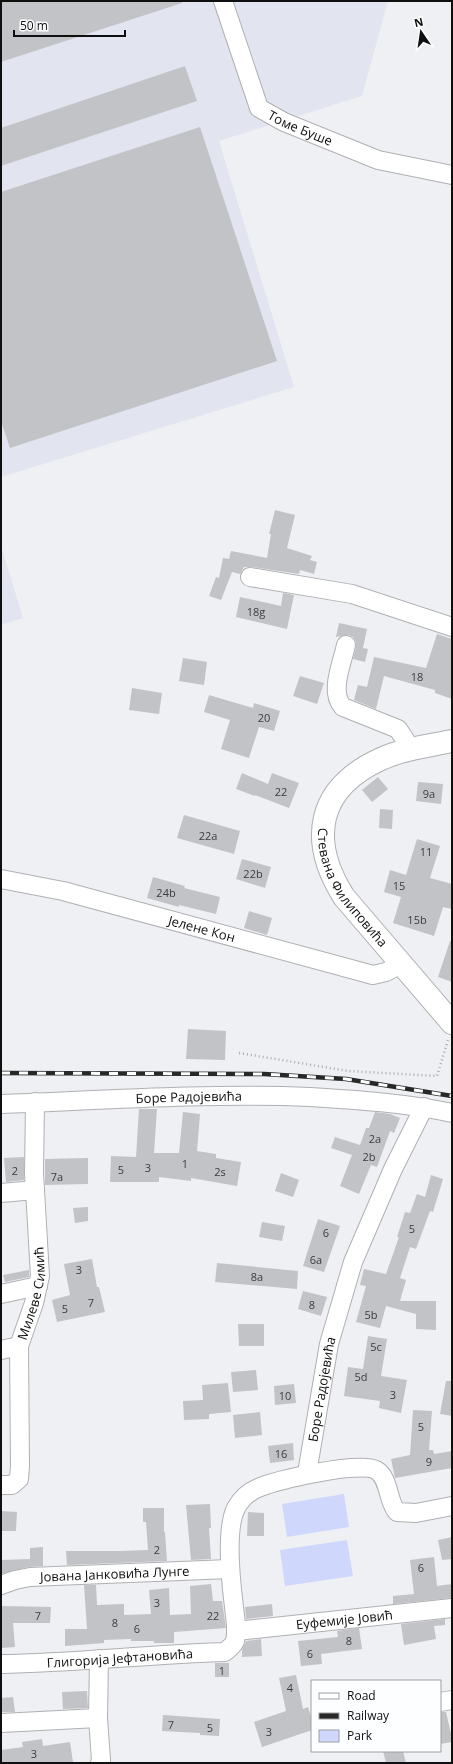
<svg xmlns="http://www.w3.org/2000/svg" width="453" height="1764" font-family="'Open Sans',sans-serif">
  <style>
    .built { fill: #e2e5ef }
    .green { fill: #cfd7fc }
    .building { fill: #c2c3c6 }
    .lines { fill: none; stroke-linecap: round; stroke-linejoin: round }
    .minor-casing { stroke: #afb0b3; stroke-width: 20 }
    .major-casing { stroke: #afb0b3; stroke-width: 24 }
    .path { stroke: #aaaaad; stroke-width: 2.5; stroke-dasharray: 1 3; stroke-linecap: butt }
    .minor { stroke: #fff; stroke-width: 18 }
    .major { stroke: #fff; stroke-width: 22 }
    .rail-casing { stroke: #282829; stroke-width: 4.5 }
    .rail { stroke: #fdfeff; stroke-width: 3; stroke-dasharray: 9; stroke-linecap: butt }
    .labels { text-anchor: middle; dominant-baseline: central; stroke-width: 3; stroke-linejoin: round; paint-order: stroke }
    .number-label { font-size: 11px; fill: #3c3c3e }
    .street-label { font-size: 13px; fill: #0f0f10; stroke: #fdfeff }
  </style>
  <rect width="100%" height="100%" fill="#eff0f3"/>
  <!-- built -->
  <g class="built">
    <polygon points="1,1 388,1 362,96 219,141 294,387 1,477"/>
    <polygon points="1,546 23,618 1,625"/>
  </g>
  <!-- green -->
  <g class="green">
    <polygon points="344,1494 349,1527 287,1537 282,1504"/>
    <polygon points="347,1540 353,1576 285,1586 280,1550"/>
  </g>
  <!-- building -->
  <g class="building">
    <polygon points="1,1 182,1 182,3 1,62"/>
    <polygon points="185,66 197,101 1,166 1,128"/>
    <polygon points="200,127 277,361 10,448 1,421 1,192"/>
    <polygon points="275,510 295,515 287,548 312,556 310,560 317,562 314,574 300,570 299,574 252,567 244,567 240,574 232,572 221,600 209,596 216,577 219,578 223,558 229,559 231,551 267,558 271,534 269,534"/>
    <polygon points="283,593 294,595 287,629 236,617 240,597 281,606"/>
    <polygon points="339,623 367,629 363,648 368,649 365,662 353,659 356,647 356,642 353,637 348,635 336,637"/>
    <polygon points="437,634 452,639 452,699 435,693 435,690 384,676 376,709 354,700 358,685 367,687 374,657 426,668"/>
    <polygon points="183,658 207,662 204,685 179,681"/>
    <polygon points="300,676 324,683 317,704 293,696"/>
    <polygon points="132,688 162,693 159,714 129,710"/>
    <polygon points="209,695 253,708 254,703 280,711 274,731 259,727 249,758 221,749 230,720 204,712"/>
    <polygon points="242,773 268,784 272,773 299,783 289,808 255,795 255,796 236,789"/>
    <polygon points="378,777 388,789 372,802 362,790"/>
    <polygon points="418,782 443,784 441,804 416,801"/>
    <polygon points="380,809 393,810 392,829 379,828"/>
    <polygon points="184,815 240,831 234,854 177,838"/>
    <polygon points="417,839 440,846 430,878 452,884 452,909 443,907 434,936 393,923 401,897 384,892 390,870 406,875"/>
    <polygon points="242,859 271,867 265,888 236,879"/>
    <polygon points="153,877 185,886 184,888 220,897 216,914 179,905 179,907 147,898"/>
    <polygon points="249,911 272,918 267,935 244,928"/>
    <polygon points="450,941 452,941 452,982 438,977"/>
    <polygon points="188,1029 226,1031 225,1060 186,1059"/>
    <polygon points="139,1109 157,1109 154,1153 179,1153 183,1112 200,1114 197,1151 216,1154 216,1158 241,1162 237,1186 191,1178 191,1181 159,1177 159,1182 110,1182 111,1156 136,1157"/>
    <polygon points="375,1112 390,1114 400,1118 394,1133 390,1131 377,1167 371,1165 359,1194 340,1186 352,1155 331,1148 335,1137 360,1145 366,1128 369,1128"/>
    <polygon points="24,1157 24,1180 6,1182 4,1158"/>
    <polygon points="88,1158 88,1184 45,1185 45,1159"/>
    <polygon points="281,1173 299,1180 293,1197 275,1191"/>
    <polygon points="431,1175 443,1179 433,1212 430,1211 416,1249 410,1247 400,1278 406,1280 400,1301 436,1301 436,1330 416,1329 416,1314 386,1306 380,1328 356,1322 366,1286 360,1285 364,1269 386,1274 399,1237 397,1237 405,1212 410,1213 417,1194 425,1197"/>
    <polygon points="88,1207 88,1221 75,1223 73,1208"/>
    <polygon points="318,1219 340,1226 324,1272 303,1266"/>
    <polygon points="262,1222 285,1226 282,1241 259,1237"/>
    <polygon points="92,1259 97,1287 99,1287 105,1312 57,1322 52,1300 70,1295 64,1264"/>
    <polygon points="217,1263 298,1271 297,1289 215,1282"/>
    <polygon points="29,1270 29,1277 5,1282 3,1275"/>
    <polygon points="303,1291 327,1297 321,1316 298,1309"/>
    <polygon points="238,1324 264,1324 264,1346 239,1346"/>
    <polygon points="368,1336 387,1339 381,1376 407,1380 401,1413 379,1408 380,1401 344,1396 348,1367 363,1369"/>
    <polygon points="256,1370 258,1390 233,1392 231,1372"/>
    <polygon points="446,1381 452,1381 452,1416 440,1414"/>
    <polygon points="228,1383 231,1412 209,1414 209,1419 184,1420 183,1401 203,1400 202,1385"/>
    <polygon points="294,1384 296,1403 275,1405 274,1386"/>
    <polygon points="413,1410 432,1411 429,1450 433,1450 434,1454 452,1451 452,1468 395,1478 391,1459 410,1455"/>
    <polygon points="260,1412 262,1435 235,1438 233,1415"/>
    <polygon points="293,1443 294,1460 270,1463 268,1446"/>
    <polygon points="210,1504 211,1528 209,1528 211,1559 191,1560 186,1505"/>
    <polygon points="143,1508 164,1508 164,1532 165,1532 167,1561 67,1565 66,1551 120,1551 148,1550 146,1522 143,1522"/>
    <polygon points="1,1511 17,1512 16,1531 1,1531"/>
    <polygon points="248,1512 264,1513 264,1536 247,1536"/>
    <polygon points="452,1537 452,1559 442,1560 438,1540"/>
    <polygon points="43,1547 43,1566 28,1567 1,1574 1,1560 30,1559 30,1548"/>
    <polygon points="434,1557 437,1586 452,1584 452,1598 393,1604 393,1596 414,1594 410,1560"/>
    <polygon points="211,1584 213,1601 222,1601 226,1628 174,1632 174,1643 154,1643 154,1641 131,1641 131,1639 104,1640 104,1643 65,1646 65,1629 87,1629 84,1585 96,1585 97,1605 124,1604 124,1615 151,1614 149,1590 169,1588 170,1615 191,1614 190,1586"/>
    <polygon points="272,1604 273,1616 246,1619 245,1607"/>
    <polygon points="1,1606 51,1607 50,1623 13,1623 15,1647 1,1648"/>
    <polygon points="445,1619 445,1625 434,1626 436,1639 404,1645 401,1624"/>
    <polygon points="359,1628 362,1649 321,1654 322,1664 301,1666 298,1641 338,1637 337,1631"/>
    <polygon points="261,1639 262,1656 242,1657 242,1650 246,1641"/>
    <rect x="215" y="1663" width="14" height="14"/>
    <polygon points="296,1675 303,1709 308,1707 312,1720 312,1730 262,1747 254,1722 286,1711 279,1678"/>
    <polygon points="87,1691 88,1708 63,1709 62,1692"/>
    <polygon points="13,1697 15,1712 1,1712 1,1698"/>
    <polygon points="440,1712 446,1712 452,1738 452,1742 440,1744"/>
    <polygon points="163,1715 220,1719 219,1736 200,1735 200,1733 162,1731"/>
    <polygon points="42,1739 43,1746 70,1742 73,1762 1,1763 1,1750 23,1747 22,1742"/>
    <polygon points="383,1751 403,1751 406,1763 386,1763"/>
  </g>
  <g class="lines">
    <!-- minor casing -->
    <g class="minor-casing">
      <g id="minor">
        <path id="s1" d="M223,1L259,108L284,122L378,160L452,175"/>
        <polyline points="250,577 352,594 452,627"/>
        <path d="M346,645C342,664 329,692 343,707L398,729L411,749"/>
        <path id="s2" d="M1,879L63,891L373,975L386,972L401,964"/>
        <path id="s3" d="M1,1104C104,1100 207,1093 310,1097C358,1100 406,1103 452,1113"/>
        <polyline points="1,1193 35,1190"/>
        <polyline points="1,1294 38,1286"/>
        <polyline points="1,1350 19,1346"/>
        <path id="s4" d="M307,1473L329,1344L353,1262L393,1169L424,1107"/>
        <path id="s5" d="M1,1485H12L19,1479L20,1466L19,1346L34,1303L40,1276L34,1173L35,1102"/>
        <path id="s6" d="M1,1585L15,1580L30,1577L230,1569"/>
        <path id="s7" d="M236,1631L452,1608"/>
        <polyline points="99,1659 98,1718 101,1760 100,1763"/>
        <path id="s8" d="M1,1664C76,1663 150,1654 225,1652C228,1649 234,1645 235,1641C238,1630 235,1618 234,1607C231,1583 225,1530 236,1508C241,1499 248,1492 258,1488C277,1480 358,1461 376,1470C390,1478 387,1501 397,1512L416,1513L452,1506"/>
        <polyline points="440,1702 452,1700"/>
        <polyline points="1,1723 98,1718"/>
      </g>
    </g>
    <!-- major casing -->
    <g class="major-casing">
      <g id="major">
        <path id="s9" d="M452,741C428,746 403,749 381,759C317,788 308,840 344,897L452,1023"/>
      </g>
    </g>
    <!-- path -->
    <polyline class="path" points="239,1053 348,1071 437,1076 448,1040"/>
    <!-- minor -->
    <use href="#minor" class="minor"/>
    <!-- major -->
    <use href="#major" class="major"/>
    <!-- rail casing -->
    <g class="rail-casing">
      <polyline id="rail" points="1,1073 264,1074 346,1079 452,1096"/>
    </g>
    <!-- rail -->
    <use href="#rail" class="rail"/>
  </g>
  <g class="labels">
    <!-- number labels -->
    <g class="number-label">
      <text x="256" y="611">18g</text>
      <text x="417" y="676">18</text>
      <text x="264" y="717">20</text>
      <text x="281" y="791">22</text>
      <text x="429" y="793">9a</text>
      <text x="208" y="835">22a</text>
      <text x="426" y="851">11</text>
      <text x="253" y="873">22b</text>
      <text x="399" y="885">15</text>
      <text x="166" y="892">24b</text>
      <text x="417" y="919">15b</text>
      <text x="375" y="1138">2a</text>
      <text x="369" y="1156">2b</text>
      <text x="185" y="1163">1</text>
      <text x="148" y="1167">3</text>
      <text x="121" y="1169">5</text>
      <text x="15" y="1170">2</text>
      <text x="220" y="1171">2s</text>
      <text x="57" y="1176">7a</text>
      <text x="412" y="1228">5</text>
      <text x="326" y="1232">6</text>
      <text x="316" y="1259">6a</text>
      <text x="79" y="1269">3</text>
      <text x="257" y="1276">8a</text>
      <text x="91" y="1302">7</text>
      <text x="312" y="1304">8</text>
      <text x="65" y="1308">5</text>
      <text x="371" y="1314">5b</text>
      <text x="376" y="1346">5c</text>
      <text x="361" y="1376">5d</text>
      <text x="393" y="1394">3</text>
      <text x="285" y="1395">10</text>
      <text x="421" y="1426">5</text>
      <text x="281" y="1453">16</text>
      <text x="429" y="1461">9</text>
      <text x="157" y="1549">2</text>
      <text x="421" y="1567">6</text>
      <text x="157" y="1602">3</text>
      <text x="38" y="1615">7</text>
      <text x="213" y="1615">22</text>
      <text x="115" y="1622">8</text>
      <text x="137" y="1628">6</text>
      <text x="349" y="1640">8</text>
      <text x="310" y="1653">6</text>
      <text x="222" y="1670">1</text>
      <text x="290" y="1687">4</text>
      <text x="171" y="1724">7</text>
      <text x="210" y="1727">5</text>
      <text x="269" y="1731">3</text>
      <text x="34" y="1753">3</text>
    </g>
    <!-- street labels -->
    <g class="street-label">
      <text stroke="none"><textPath href="#s1" startOffset="159">Томе Буше</textPath></text>
      <text stroke="none"><textPath href="#s9" startOffset="236">Стевана Филиповића</textPath></text>
      <text stroke="none"><textPath href="#s2" startOffset="207">Јелене Кон</textPath></text>
      <text stroke="none"><textPath href="#s3" startOffset="188">Боре Радојевића</textPath></text>
      <text stroke="none"><textPath href="#s5" startOffset="208">Милеве Симић</textPath></text>
      <text stroke="none"><textPath href="#s4" startOffset="85">Боре Радојевића</textPath></text>
      <text stroke="none"><textPath href="#s6" startOffset="115">Јована Јанковића Лунге</textPath></text>
      <text stroke="none"><textPath href="#s7" startOffset="109">Еуфемије Јовић</textPath></text>
      <text stroke="none"><textPath href="#s8" startOffset="119">Глигорија Јефтановића</textPath></text>
    </g>
  </g>
  <!-- border -->
  <rect width="453" height="1764" fill="none" stroke="#0f0f10" stroke-width="4"/>
  <!-- legend -->
  <rect x="311" y="1680" width="130" height="72" fill="#fdfeff" stroke="#9e9e9f"/>
  <rect x="319" y="1693" width="20" height="6" fill="#ffffff" stroke="#9e9e9f"/>
  <text x="347" y="1700" font-size="12" fill="#0f0f10">Road</text>
  <rect x="319" y="1713" width="20" height="6" fill="#282829" stroke="#9e9e9f"/>
  <text x="347" y="1720" font-size="12" fill="#0f0f10">Railway</text>
  <rect x="319" y="1730" width="20" height="12" fill="#cfd7fc" stroke="#9e9e9f"/>
  <text x="347" y="1740" font-size="12" fill="#0f0f10">Park</text>
  <!-- north arrow -->
  <g transform="translate(421 32) rotate(347)" stroke="#fdfeff" stroke-width="3" paint-order="stroke">
  <path d="M0-3L7 15L0 10L-7 15Z" fill="#0f0f10"/>
  <text y="-6" font-size="11" font-weight="bold" text-anchor="middle" fill="#0f0f10">N</text>
  </g>
  <!-- scale -->
  <path d="M14 30v6h111v-6" fill="none" stroke="#0f0f10" stroke-width="2"/>
  <text x="20" y="30" font-size="12" fill="#0f0f10" stroke="#fdfeff" stroke-width="3" paint-order="stroke">50 m</text>
</svg>
